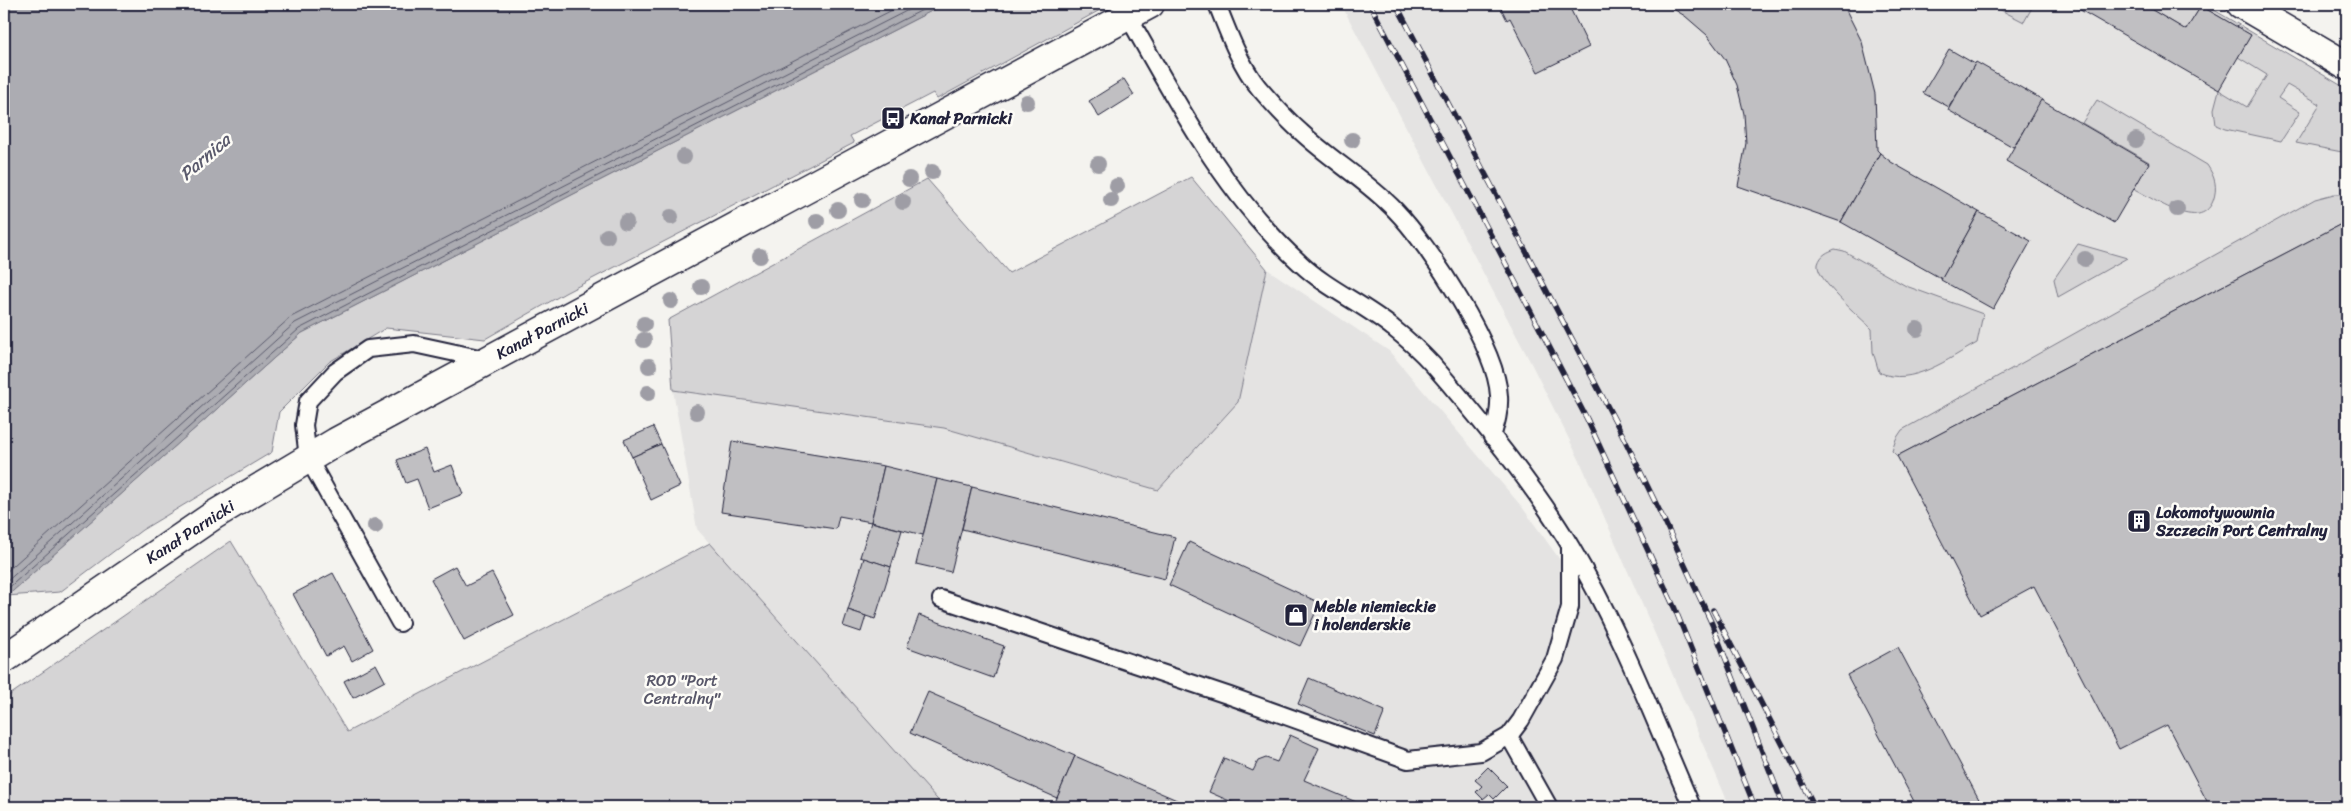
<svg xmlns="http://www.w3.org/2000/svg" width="2351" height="811" font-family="Sriracha,sans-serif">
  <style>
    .built { fill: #e4e3e2 }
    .green { fill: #d5d4d5; stroke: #7c7b88 }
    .water { fill: #acacb2; stroke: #757582 }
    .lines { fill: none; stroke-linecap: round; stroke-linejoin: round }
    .shore { stroke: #59596b; stroke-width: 1 }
    .building { fill: #c0bfc2; stroke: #22223b }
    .service-casing { stroke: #22223b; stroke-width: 20 }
    .minor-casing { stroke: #22223b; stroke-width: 31 }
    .service { stroke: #fdfcf7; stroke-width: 16 }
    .minor { stroke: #fdfcf7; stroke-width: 28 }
    .rail-casing { stroke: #22223b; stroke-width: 5.5 }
    .rail { stroke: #fdfcf7; stroke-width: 4; stroke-dasharray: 11; stroke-linecap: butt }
    .tree { fill: #9e9da5 }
    .labels { text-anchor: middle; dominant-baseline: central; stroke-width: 5; stroke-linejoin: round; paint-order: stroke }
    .poi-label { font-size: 16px; font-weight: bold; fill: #22223b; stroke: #fdfcf7; text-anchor: start }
    .street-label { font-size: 16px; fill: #22223b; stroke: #fdfcf7 }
    .park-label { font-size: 16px; fill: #585769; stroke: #fdfcf7 }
    .water-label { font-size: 18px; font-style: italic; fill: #59596b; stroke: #fdfcf7 }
  </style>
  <rect width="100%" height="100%" fill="#f4f3ef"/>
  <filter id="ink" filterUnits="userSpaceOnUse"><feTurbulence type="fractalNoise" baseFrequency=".02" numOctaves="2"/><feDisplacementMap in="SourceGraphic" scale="10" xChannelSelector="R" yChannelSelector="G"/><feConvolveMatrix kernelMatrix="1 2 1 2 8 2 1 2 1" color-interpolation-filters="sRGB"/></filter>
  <g filter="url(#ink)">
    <!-- built -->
    <g class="built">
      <polygon points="1341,4 2204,4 2347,89 2347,807 1730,807 1580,461 1532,365"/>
      <polygon points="1267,269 1389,351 1522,507 1594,607 1665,766 1680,807 1541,807 1549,794 1539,807 943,807 697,529 673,390 944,428 1158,490 1238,402"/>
    </g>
    <!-- green -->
    <g class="green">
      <polygon points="945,4 1111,4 937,99 933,93 850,136 854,143 565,293 485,339 386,328 329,362 279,412 272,452 142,530 60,592 7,596 302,333"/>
      <polygon points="1989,4 2034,4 2024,22"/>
      <polygon points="2142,4 2204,4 2347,89 2347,153 2296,143 2320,104 2287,85 2278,98 2300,112 2281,141 2225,129 2216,125 2214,109 2219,90 2247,107 2267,75 2238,57 2251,35 2201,6 2186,30"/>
      <path d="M2097,100L2207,165C2215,177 2218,187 2213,201C2200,233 2155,199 2134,189L2149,162L2082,123Z"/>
      <polygon points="1191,177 1267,269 1238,402 1158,490 944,428 673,390 668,320 927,179 1009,273"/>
      <polygon points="2334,194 2347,194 2347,221 1897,456 1892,451 1896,439 1902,430 2315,199"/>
      <polygon points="2078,244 2127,258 2058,297 2054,279"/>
      <path d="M1835,249L1844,251L1906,286L1983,314L1977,343C1949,358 1911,388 1879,372L1873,352L1872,329C1860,317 1815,279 1818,264C1821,254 1828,252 1835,249Z"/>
      <polygon points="231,541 347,732 710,543 944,807 4,807 4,699"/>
    </g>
    <!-- water -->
    <polygon class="water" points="4,4 945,4 302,333 4,599"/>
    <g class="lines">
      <!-- shore -->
      <g class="shore">
        <polyline points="4,574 291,317 904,4"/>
        <polyline points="4,584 295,323 920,4"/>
        <polyline points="4,592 299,329 934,4"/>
      </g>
    </g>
    <!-- building -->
    <g class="building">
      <polygon points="1499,4 1568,4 1589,47 1538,72 1510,18 1507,20"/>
      <polygon points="1665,4 1843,4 1862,42 1875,94 1877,150 1880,153 1841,222 1738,186 1746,143 1744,114 1737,85 1725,59 1707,35 1685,16"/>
      <polygon points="2070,4 2142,4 2186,30 2201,6 2251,35 2219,90"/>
      <polygon points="1949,49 1975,64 1949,107 1923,93"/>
      <polygon points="1976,62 2043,100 2013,147 1948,110"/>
      <polygon points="1124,79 1134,95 1099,117 1089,101"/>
      <polygon points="2041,100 2149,163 2114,223 2006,161"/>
      <polygon points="1880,153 1891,162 1979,212 1942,279 1841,222"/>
      <polygon points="1979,212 2031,241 1993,309 1941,280"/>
      <polygon points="2347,221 2347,807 2210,807 2167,725 2119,749 2034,586 1980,615 1897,456"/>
      <polygon points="653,427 661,444 632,457 624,440"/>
      <polygon points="732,441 884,466 871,522 839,516 836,529 721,512"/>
      <polygon points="661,444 680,486 651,500 632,457"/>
      <polygon points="425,449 434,472 452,465 463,494 428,508 417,479 406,483 397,460"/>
      <polygon points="884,466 937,479 923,535 871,522"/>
      <polygon points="937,479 972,487 951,572 916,564"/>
      <polygon points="972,487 1175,537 1165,579 962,529"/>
      <polygon points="871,522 902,530 891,567 860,557"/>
      <polygon points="1189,542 1320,603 1300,646 1169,585"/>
      <polygon points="864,558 891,567 875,619 848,610"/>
      <polygon points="455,566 466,586 492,573 514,615 464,641 431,579"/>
      <polygon points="333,573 373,649 352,661 344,646 326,656 293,594"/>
      <polygon points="848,610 866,616 861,632 843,626"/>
      <polygon points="919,615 1004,646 993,678 907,647"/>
      <polygon points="1898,647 1983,807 1917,807 1847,675"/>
      <polygon points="376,664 385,681 353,698 344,681"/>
      <polygon points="1309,678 1385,711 1375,736 1298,704"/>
      <polygon points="928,692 1075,756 1057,798 910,733"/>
      <polygon points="1290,735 1319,748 1304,780 1368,807 1243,807 1209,792 1224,758 1253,771 1258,761 1266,758 1277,762"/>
      <polygon points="1075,756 1193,807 1053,807"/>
      <polygon points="1488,767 1507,786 1494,799 1489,794 1483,799 1476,792 1482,786 1475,780"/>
    </g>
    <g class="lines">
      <!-- service casing -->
      <g class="service-casing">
        <g id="service">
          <path d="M1217,4C1228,32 1240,65 1259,88C1272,103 1286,119 1301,132C1331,160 1366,180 1395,210C1429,245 1497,348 1499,396C1500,411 1496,424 1492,437"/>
          <path d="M1128,16C1177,103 1225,195 1300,263C1327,289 1364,304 1393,328C1407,339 1421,352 1433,365C1481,420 1534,485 1571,547C1620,629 1654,720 1692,807"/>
          <polyline points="941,599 1230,696 1408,760 1481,752 1509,736 1521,720 1555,659 1570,607 1570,547"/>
          <polyline points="400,623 308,458 304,425 308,401 335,372 368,349 414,344 488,360"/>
          <polyline points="1509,736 1549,807"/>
        </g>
      </g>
      <!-- minor casing -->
      <g class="minor-casing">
        <g id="minor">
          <polyline points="2241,4 2347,66"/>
          <polyline points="4,659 214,515 336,442 1150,4"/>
        </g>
      </g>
      <!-- service -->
      <use href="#service" class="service"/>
      <!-- minor -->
      <use href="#minor" class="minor"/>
      <!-- rail casing -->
      <g class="rail-casing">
        <g id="rail">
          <polyline points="1370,4 1587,419 1675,609 1755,807"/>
          <polyline points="1396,4 1622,434 1662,516 1712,624 1784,807"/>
          <polyline points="1713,610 1815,807"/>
        </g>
      </g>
      <!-- rail -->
      <use href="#rail" class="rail"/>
    </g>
    <!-- trees -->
    <g class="tree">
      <circle cx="1027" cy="102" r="8"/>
      <circle cx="1352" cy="140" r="8"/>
      <circle cx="2136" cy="140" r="8"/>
      <circle cx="684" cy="157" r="8"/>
      <circle cx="1098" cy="164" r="8"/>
      <circle cx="932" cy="172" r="8"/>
      <circle cx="909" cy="179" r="8"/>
      <circle cx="1117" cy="186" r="8"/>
      <circle cx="862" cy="200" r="8"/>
      <circle cx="1111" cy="200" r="8"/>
      <circle cx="903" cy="202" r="8"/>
      <circle cx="2177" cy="209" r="8"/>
      <circle cx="838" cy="210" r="8"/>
      <circle cx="671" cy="217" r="8"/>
      <circle cx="817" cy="221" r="8"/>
      <circle cx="626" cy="222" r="8"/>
      <circle cx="607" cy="236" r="8"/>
      <circle cx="760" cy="256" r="8"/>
      <circle cx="2085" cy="259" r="8"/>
      <circle cx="701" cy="287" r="8"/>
      <circle cx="671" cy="301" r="8"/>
      <circle cx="644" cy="324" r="8"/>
      <circle cx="1917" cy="329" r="8"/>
      <circle cx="644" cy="340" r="8"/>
      <circle cx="649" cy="366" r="8"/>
      <circle cx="648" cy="393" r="8"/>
      <circle cx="697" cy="412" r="8"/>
      <circle cx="375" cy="526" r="8"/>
    </g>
  </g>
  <!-- icons -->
  <defs>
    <g id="bus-square" transform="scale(1.25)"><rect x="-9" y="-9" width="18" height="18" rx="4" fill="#22223b" stroke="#fdfcf7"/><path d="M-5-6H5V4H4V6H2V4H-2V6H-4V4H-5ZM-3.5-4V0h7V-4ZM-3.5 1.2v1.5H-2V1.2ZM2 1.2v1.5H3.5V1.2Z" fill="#fff"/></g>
    <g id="building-square" transform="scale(1.25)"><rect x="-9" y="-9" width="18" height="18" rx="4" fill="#22223b" stroke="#fdfcf7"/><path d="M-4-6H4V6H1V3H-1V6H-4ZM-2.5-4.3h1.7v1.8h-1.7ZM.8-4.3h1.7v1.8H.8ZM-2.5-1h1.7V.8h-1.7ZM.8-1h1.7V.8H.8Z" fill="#fff"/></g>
    <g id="shop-square" transform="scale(1.25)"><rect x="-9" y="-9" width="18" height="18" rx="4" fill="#22223b" stroke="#fdfcf7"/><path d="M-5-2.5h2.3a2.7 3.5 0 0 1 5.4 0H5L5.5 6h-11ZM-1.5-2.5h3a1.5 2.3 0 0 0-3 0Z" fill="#fff"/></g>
  </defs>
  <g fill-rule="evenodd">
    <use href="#bus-square" x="893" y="118"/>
    <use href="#building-square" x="2139" y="521"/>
    <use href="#shop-square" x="1296" y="615"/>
  </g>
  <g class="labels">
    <!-- poi labels -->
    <g class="poi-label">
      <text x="910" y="118">Kanał Parnicki</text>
      <text x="2156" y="512">Lokomotywownia<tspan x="2156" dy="18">Szczecin Port Centralny</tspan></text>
      <text x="1314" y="606">Meble niemieckie<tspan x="1314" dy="18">i holenderskie</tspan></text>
    </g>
    <!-- street labels -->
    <g class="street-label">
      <text transform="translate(542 331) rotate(-28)">Kanał Parnicki</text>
      <text transform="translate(190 532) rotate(-33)">Kanał Parnicki</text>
    </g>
    <!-- park labels -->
    <g class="park-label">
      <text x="682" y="680">ROD "Port<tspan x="682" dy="18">Centralny"</tspan></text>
    </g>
    <!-- water labels -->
    <g class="water-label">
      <text transform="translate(205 157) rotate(-41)">Parnica</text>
    </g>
  </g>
  <!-- margin -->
  <rect width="2351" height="811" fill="none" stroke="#fdfcf7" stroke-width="20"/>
  <rect x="10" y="10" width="2331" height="791" fill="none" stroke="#22223b" stroke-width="2" filter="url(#ink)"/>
</svg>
